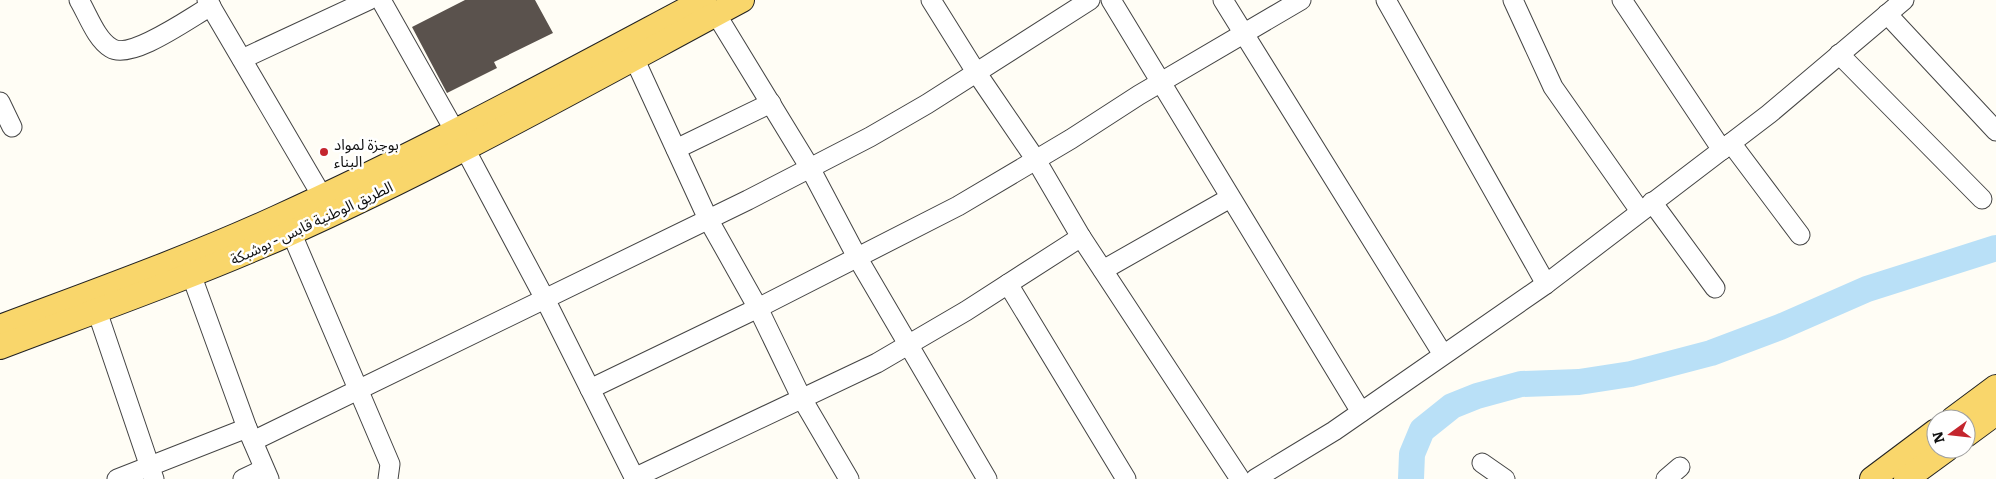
<svg xmlns="http://www.w3.org/2000/svg" width="1996" height="479" font-family="Literata,'Noto Sans Arabic',serif">
  <style>
    .lines { fill: none; stroke-linecap: round; stroke-linejoin: round }
    .river { stroke: #b9e0f7; stroke-width: 26 }
    .building { fill: #5a524d }
    .minor-casing { stroke: #444; stroke-width: 21 }
    .major-casing { stroke: #222; stroke-width: 26 }
    .minor { stroke: #fff; stroke-width: 19 }
    .major { stroke: #f9d66b; stroke-width: 24 }
    .poi-dot { fill: #c4262e; stroke: #fff; stroke-width: 2 }
    .labels { text-anchor: middle; dominant-baseline: central; stroke-width: 5; stroke-linejoin: round; paint-order: stroke }
    .poi-label { font-size: 15px; fill: #111; stroke: #fff; text-anchor: start }
    .street-label { font-size: 15px; fill: #111; stroke: #fff }
  </style>
  <rect width="100%" height="100%" fill="#fffdf5"/>
  <g class="lines">
    <!-- river -->
    <polyline class="river" points="1411,479 1412,454 1422,430 1452,406 1477,396 1521,384 1579,382 1631,374 1711,353 1780,327 1867,289 1996,248"/>
  </g>
  <!-- building -->
  <polygon class="building" points="465,0 535,0 553,33 494,62 497,68 447,93 412,27"/>
  <g class="lines">
    <!-- minor casing -->
    <g class="minor-casing">
      <g id="minor">
        <path d="M79,0C88,15 96,39 111,48C131,61 191,17 211,6"/>
        <polyline points="207,0 322,196"/>
        <polyline points="381,0 465,149 545,299 635,479"/>
        <polyline points="931,0 976,72 1036,160 1081,237 1240,479"/>
        <polyline points="1111,0 1361,412"/>
        <polyline points="1223,0 1442,353"/>
        <polyline points="1386,0 1546,284"/>
        <polyline points="1513,0 1553,87 1640,211"/>
        <polyline points="1622,0 1722,150"/>
        <polyline points="716,14 810,168 857,257 987,479"/>
        <polyline points="1887,14 1996,131"/>
        <polyline points="1839,54 1982,199"/>
        <polyline points="634,58 708,219 758,308 801,397 849,479"/>
        <polyline points="242,59 369,0"/>
        <polyline points="0,102 12,127"/>
        <polyline points="1731,143 1800,235"/>
        <polyline points="676,149 771,103"/>
        <polyline points="1652,202 1715,288"/>
        <polyline points="291,232 390,464 388,479"/>
        <polyline points="187,263 247,428 269,479"/>
        <polyline points="1103,270 1230,198"/>
        <polyline points="1008,284 1126,479"/>
        <polyline points="97,311 154,479"/>
        <polyline points="590,389 758,308 958,206 1071,139 1139,95 1301,0"/>
        <polyline points="253,441 748,200 870,137 927,104 1090,0"/>
        <polyline points="1482,463 1505,479"/>
        <polyline points="634,478 877,363 966,311 1081,237"/>
        <polyline points="117,479 247,428"/>
        <polyline points="243,479 264,469"/>
        <polyline points="1255,479 1334,431 1546,284 1769,114 1904,0"/>
        <polyline points="1666,479 1680,467"/>
      </g>
    </g>
    <!-- major casing -->
    <g class="major-casing">
      <g id="major">
        <path d="M0,327C93,292 186,259 276,218C422,152 563,75 704,0"/>
        <path d="M0,347C95,311 191,277 284,236C441,166 591,81 742,0"/>
        <polyline points="1953,419 1996,387"/>
        <polyline points="1966,435 1996,413"/>
        <polyline points="1872,479 1936,431"/>
        <polyline points="1906,479 1947,449"/>
      </g>
    </g>
    <!-- minor -->
    <use href="#minor" class="minor"/>
    <!-- major -->
    <use href="#major" class="major"/>
  </g>
  <!-- markers -->
  <circle class="poi-dot" cx="324" cy="152" r="5"/>
  <g class="labels">
    <!-- poi labels -->
    <g class="poi-label">
      <text x="334" y="143">بوجزة لمواد<tspan x="334" dy="17">البناء</tspan></text>
    </g>
    <!-- street labels -->
    <g class="street-label">
      <text transform="translate(311 222) rotate(-25)">الطريق الوطنية قابس - بوشبكة</text>
    </g>
  </g>
  <!-- north arrow -->
  <g transform="translate(1951 434) rotate(255)"><circle r="24" fill="#ffffff" stroke="#a0a0a0"/>
  <path d="M0-4L9 19L0 12L-9 19Z" fill="#c4262e"/>
  <text y="-8" font-size="14" font-weight="bold" text-anchor="middle" fill="#111111">N</text>
  </g>
</svg>
